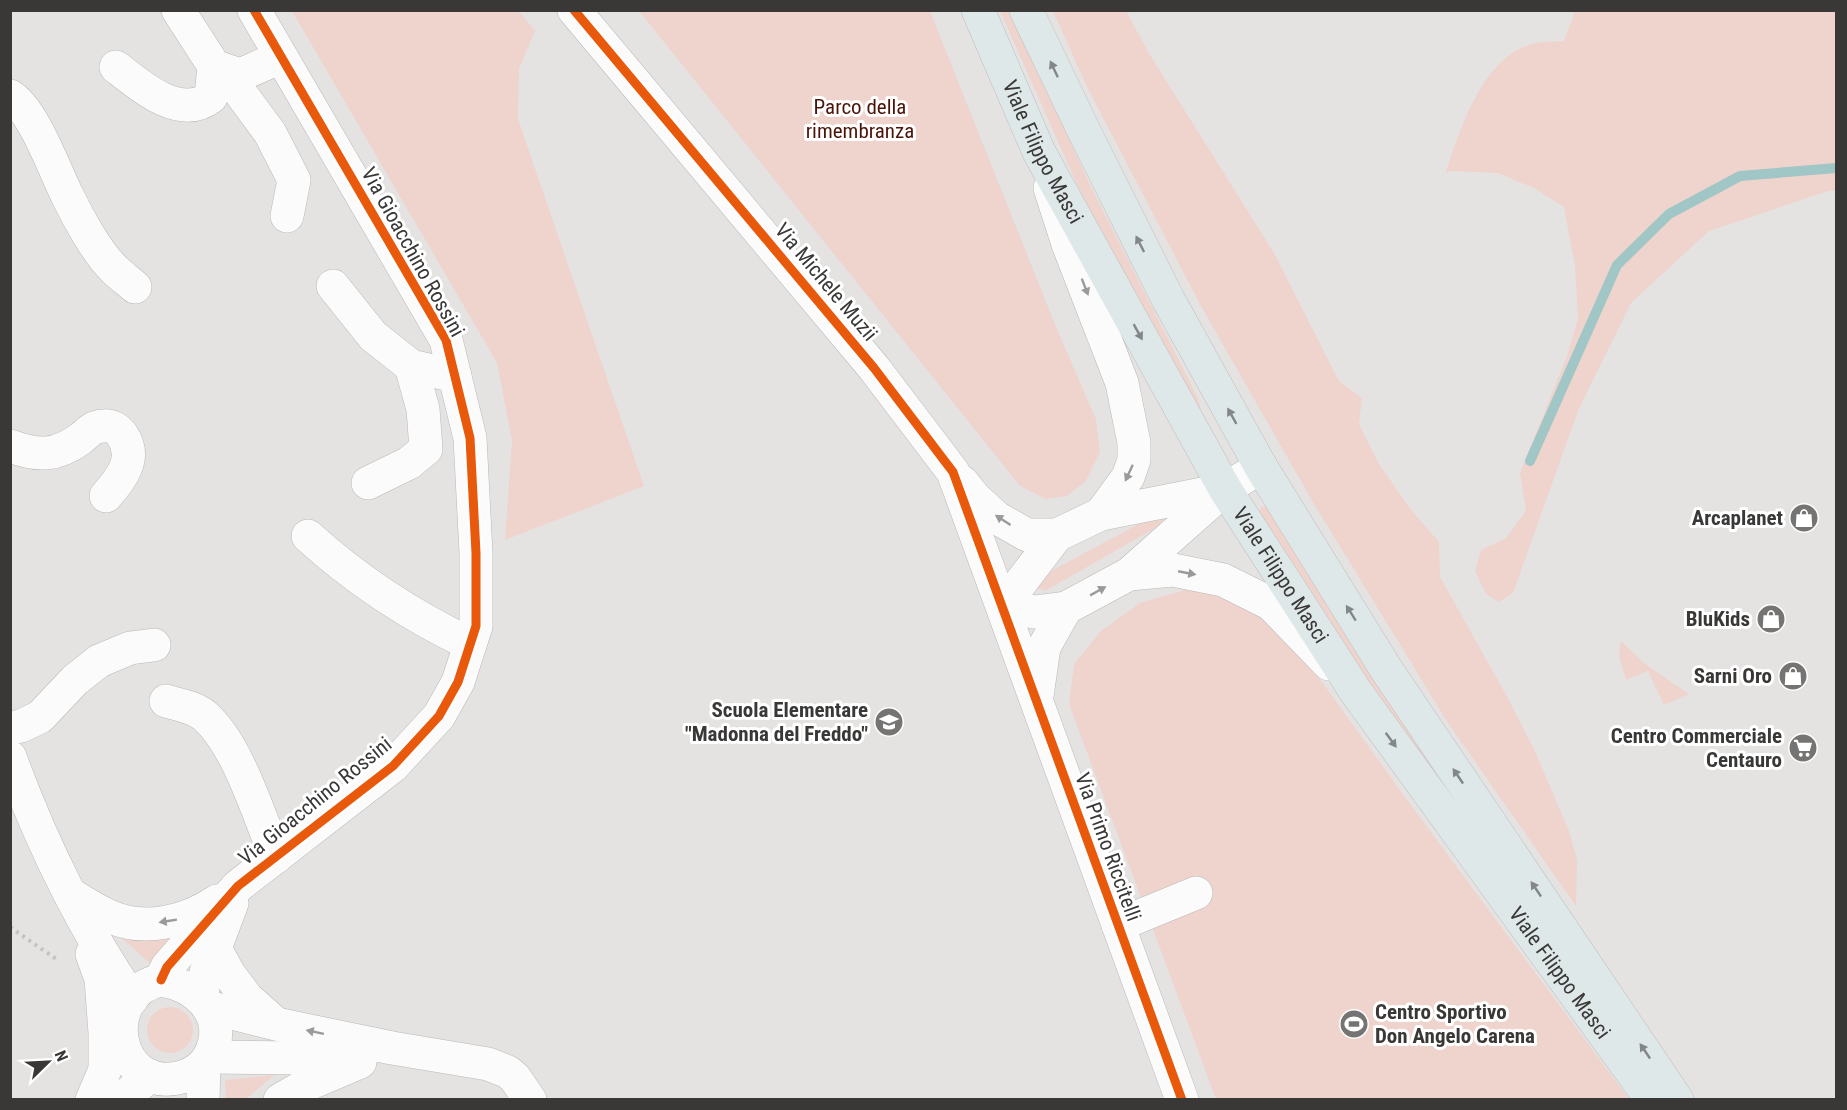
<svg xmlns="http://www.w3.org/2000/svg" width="1847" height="1110" font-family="'Roboto Condensed',sans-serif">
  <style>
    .green { fill: #efd3cd }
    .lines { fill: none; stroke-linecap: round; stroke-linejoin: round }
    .stream { stroke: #a0c6c5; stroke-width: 10 }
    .minor-casing { stroke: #b9b8b7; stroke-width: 34 }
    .major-casing { stroke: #bfbebe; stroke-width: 34 }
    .path { stroke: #c4c3c3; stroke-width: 4; stroke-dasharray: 3 4.5; stroke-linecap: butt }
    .minor { stroke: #fbfbfb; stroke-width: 33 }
    .major { stroke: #dee8e8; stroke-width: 33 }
    .cycleway-casing { stroke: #fff; stroke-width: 13 }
    .cycleway { stroke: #e8590c; stroke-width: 9 }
    .oneway { fill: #838787 }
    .oneway2 { fill: #9a9a99 }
    .labels { text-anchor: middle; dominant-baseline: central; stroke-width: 6; stroke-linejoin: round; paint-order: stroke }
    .park-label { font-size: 21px; fill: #4c1307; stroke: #fff }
    .street-label { font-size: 21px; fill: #393837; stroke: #fff }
    .poi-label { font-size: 21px; font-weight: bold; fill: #393837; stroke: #fff; text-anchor: end }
  </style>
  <rect width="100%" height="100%" fill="#e5e3e2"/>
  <!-- green -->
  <g class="green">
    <polygon points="292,11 519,11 535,31 519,69 518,119 644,486 505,540 512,441 497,363"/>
    <polygon points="639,11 930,11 1056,327 1096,419 1100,452 1086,481 1067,496 1046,499 1020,486"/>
    <polygon points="1000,11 1012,11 1090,185 1198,398 1203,420 1088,209"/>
    <polygon points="1053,11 1126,11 1150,55 1274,253 1339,381 1362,398 1359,424 1379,464 1412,511 1439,542 1440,577 1509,700 1534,749 1569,831 1577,860 1576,906 1448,723 1314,504 1201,306 1087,87"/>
    <path d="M1575,11H1836V191H1828L1709,231L1631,303L1578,411L1513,593L1499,602L1486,594L1475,571L1481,550L1506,538L1526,511L1520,473L1567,356L1578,318L1575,267L1564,207L1534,188L1498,173L1450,171L1446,173C1459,130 1484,56 1532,44C1542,41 1554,42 1564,41Z"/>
    <polygon points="1262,506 1267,508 1549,941 1371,689 1259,511"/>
    <polygon points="1162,514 1167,517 1157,527 1045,591 1036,588 1038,578 1137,525"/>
    <polygon points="1185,590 1237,595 1275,617 1413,808 1629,1099 1216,1099 1069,704 1074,664 1101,631 1140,603"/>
    <polygon points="1621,641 1645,664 1689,694 1664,705 1648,671 1626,680 1619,656"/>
    <polygon points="116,933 147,940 175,939 153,966"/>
    <circle cx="170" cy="1030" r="23"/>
    <polygon points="274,1075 246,1099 226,1099 225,1080"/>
  </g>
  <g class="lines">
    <!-- stream -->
    <polyline class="stream" points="1530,461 1617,265 1669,214 1740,176 1836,168"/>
    <!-- minor casing -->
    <g class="minor-casing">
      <g id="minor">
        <polyline points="178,10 214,66 240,75 281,57"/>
        <polyline points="574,10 874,368 953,472 1182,1100"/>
        <path d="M116,67C140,86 180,121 211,97L214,66L236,87L270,133L294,180L287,216"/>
        <path d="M10,96C34,111 54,169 67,195C77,216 97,253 114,269C120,275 128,281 135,287"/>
        <polyline points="1050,188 1068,244 1122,383 1134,443 1134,460 1128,477 1101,514"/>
        <polyline points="333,286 373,336 411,366 455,376"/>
        <path d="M10,446C37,456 56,457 80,439C88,433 91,427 103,426C111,425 118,429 122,435C138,458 121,479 106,496"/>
        <polyline points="962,482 975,498 997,518 1027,535 1057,535 1101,514 1223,490"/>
        <polyline points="368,483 409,463 426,449 423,409 411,366"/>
        <path d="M308,536C355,579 412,616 470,644"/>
        <polyline points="1129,574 1173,570 1223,580 1271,604 1329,664"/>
        <polyline points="1003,606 1034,612 1066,608 1129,574 1225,489 1261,467"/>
        <polyline points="1003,606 1057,535"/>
        <polyline points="1037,696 1044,647 1066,608"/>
        <path d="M166,701C179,705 194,707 205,716C238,745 259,816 276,857"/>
        <polyline points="10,728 21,726 40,717 75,680 99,661 130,648 154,645"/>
        <path d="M10,757C41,842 81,924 132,999"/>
        <path d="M70,894C83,902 97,911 111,917C145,932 188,921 217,901"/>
        <polyline points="1118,925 1196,893"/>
        <polyline points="215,948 229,974 247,998 275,1023"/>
        <polyline points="92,954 101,979 105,1033 105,1069"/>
        <polyline points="161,980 167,967 238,886 393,766 439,716 458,682 476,626 476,553 470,438 446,340 254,10"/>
        <path d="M161,980C198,986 229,1016 210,1055C205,1065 194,1074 182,1077C115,1095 97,994 161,980Z"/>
        <polyline points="201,998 206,972 232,903"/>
        <polyline points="208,1007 276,1024 392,1048 488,1064 508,1072 515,1078 530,1100"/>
        <polyline points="209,1057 301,1058 365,1051"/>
        <polyline points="92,1100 113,1051"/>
        <polyline points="120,1100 150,1076"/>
        <polyline points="203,1100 204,1064"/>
        <polyline points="280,1100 306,1085 360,1062"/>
      </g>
    </g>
    <!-- major casing -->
    <g class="major-casing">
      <g id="major">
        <path id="s1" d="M978,10L1039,152L1225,489L1356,692L1652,1100"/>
        <polyline points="1026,10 1083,129 1168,299 1261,467 1386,669 1677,1100"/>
      </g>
    </g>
    <!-- path -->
    <polyline class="path" points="10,927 59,961"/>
    <!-- minor -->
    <use href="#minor" class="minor"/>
    <!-- major -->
    <use href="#major" class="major"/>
    <!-- cycleway casing -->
    <g class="cycleway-casing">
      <g id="cycleway">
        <polyline points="574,10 874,368 953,472 1182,1100"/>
        <polyline points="161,980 167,967 238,886 393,766 439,716 458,682 476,626 476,553 470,438 446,340 254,10"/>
      </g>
    </g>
    <!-- cycleway -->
    <use href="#cycleway" class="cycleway"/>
  </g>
  <!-- one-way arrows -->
  <defs><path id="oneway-solid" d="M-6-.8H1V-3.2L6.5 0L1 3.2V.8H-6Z" transform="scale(1.5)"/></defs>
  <g class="oneway">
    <use href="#oneway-solid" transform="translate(1054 69) rotate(-115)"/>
    <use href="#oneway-solid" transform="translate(1140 244) rotate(-117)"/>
    <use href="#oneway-solid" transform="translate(1138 332) rotate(61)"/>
    <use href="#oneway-solid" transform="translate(1232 416) rotate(-119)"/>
    <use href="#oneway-solid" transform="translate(1351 613) rotate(-122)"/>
    <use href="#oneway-solid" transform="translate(1391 740) rotate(54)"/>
    <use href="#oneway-solid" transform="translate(1458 776) rotate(-124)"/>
    <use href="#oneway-solid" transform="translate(1536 889) rotate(-124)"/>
    <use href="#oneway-solid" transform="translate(1645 1051) rotate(-124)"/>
  </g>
  <g class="oneway2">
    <use href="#oneway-solid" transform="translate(1085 287) rotate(69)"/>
    <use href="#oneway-solid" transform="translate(1129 473) rotate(115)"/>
    <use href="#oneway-solid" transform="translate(1003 520) rotate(-147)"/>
    <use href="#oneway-solid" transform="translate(1187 573) rotate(11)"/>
    <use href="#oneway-solid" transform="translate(1098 591) rotate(-29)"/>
    <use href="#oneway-solid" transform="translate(168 921) rotate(171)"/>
    <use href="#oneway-solid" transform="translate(315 1032) rotate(-168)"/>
  </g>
  <!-- icons -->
  <defs>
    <g id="shop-disc" transform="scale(1.5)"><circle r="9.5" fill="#757473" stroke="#fff"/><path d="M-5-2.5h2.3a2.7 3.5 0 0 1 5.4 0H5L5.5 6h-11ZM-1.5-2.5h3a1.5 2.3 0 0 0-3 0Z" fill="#fff"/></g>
    <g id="school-disc" transform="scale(1.5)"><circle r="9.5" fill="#757473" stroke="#fff"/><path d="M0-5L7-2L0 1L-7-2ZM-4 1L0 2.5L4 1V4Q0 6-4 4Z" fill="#fff"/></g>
    <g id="supermarket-disc" transform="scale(1.5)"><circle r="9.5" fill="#757473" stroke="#fff"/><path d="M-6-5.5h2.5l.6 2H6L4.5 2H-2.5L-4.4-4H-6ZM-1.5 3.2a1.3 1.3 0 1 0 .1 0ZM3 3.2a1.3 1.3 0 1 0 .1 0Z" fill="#fff"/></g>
    <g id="stadium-disc" transform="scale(1.5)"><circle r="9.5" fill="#757473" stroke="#fff"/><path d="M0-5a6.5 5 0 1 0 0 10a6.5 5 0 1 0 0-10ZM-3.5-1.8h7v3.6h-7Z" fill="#fff"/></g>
  </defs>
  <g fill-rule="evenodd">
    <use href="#shop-disc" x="1804" y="518"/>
    <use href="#shop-disc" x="1771" y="619"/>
    <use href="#shop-disc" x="1793" y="676"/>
    <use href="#school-disc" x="889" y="722"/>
    <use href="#supermarket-disc" x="1803" y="748"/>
    <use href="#stadium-disc" x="1354" y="1024"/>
  </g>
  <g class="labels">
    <!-- park labels -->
    <g class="park-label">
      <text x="860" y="107">Parco della<tspan x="860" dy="24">rimembranza</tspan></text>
    </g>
    <!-- street labels -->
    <g class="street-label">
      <text stroke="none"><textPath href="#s1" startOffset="156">Viale Filippo Masci</textPath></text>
      <text transform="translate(413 252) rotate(61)">Via Gioacchino Rossini</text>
      <text transform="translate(826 282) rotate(50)">Via Michele Muzii</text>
      <text stroke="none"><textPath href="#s1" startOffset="642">Viale Filippo Masci</textPath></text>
      <text transform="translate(315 801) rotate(-39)">Via Gioacchino Rossini</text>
      <text transform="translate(1108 847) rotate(70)">Via Primo Riccitelli</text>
      <text stroke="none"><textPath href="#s1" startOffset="1128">Viale Filippo Masci</textPath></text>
    </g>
    <!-- poi labels -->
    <g class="poi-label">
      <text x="1783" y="518">Arcaplanet</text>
      <text x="1750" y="619">BluKids</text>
      <text x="1772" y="676">Sarni Oro</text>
      <text x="868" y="710">Scuola Elementare<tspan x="868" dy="24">"Madonna del Freddo"</tspan></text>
      <text x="1782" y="736">Centro Commerciale<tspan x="1782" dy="24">Centauro</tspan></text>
      <text x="1375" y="1012" text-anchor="start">Centro Sportivo<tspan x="1375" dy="24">Don Angelo Carena</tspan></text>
    </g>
  </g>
  <!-- border -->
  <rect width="1847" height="1110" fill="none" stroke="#393837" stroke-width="24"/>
  <!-- north arrow -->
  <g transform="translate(48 1062) rotate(66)" stroke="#ffffff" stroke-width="4.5" paint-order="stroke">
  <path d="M0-4.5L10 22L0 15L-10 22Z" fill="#393837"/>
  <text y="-9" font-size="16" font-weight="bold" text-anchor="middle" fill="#393837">N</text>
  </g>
</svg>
